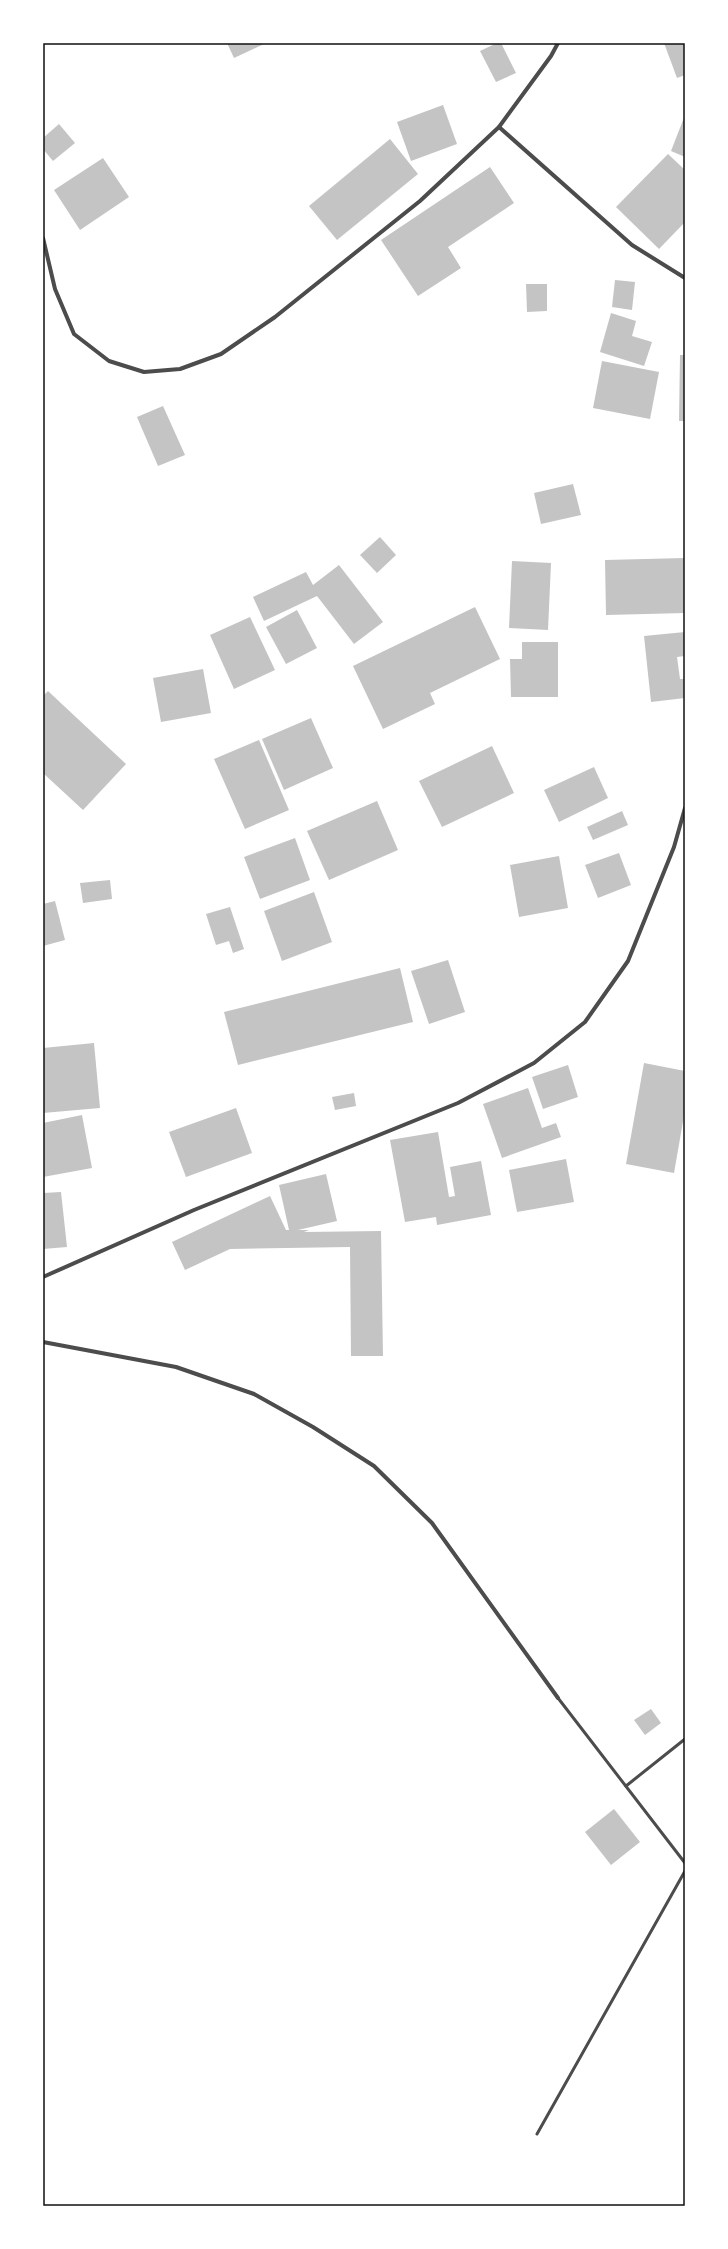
<svg xmlns="http://www.w3.org/2000/svg" width="728" height="2249" font-family="'Crimson Pro',serif">
  <style>
    .building { fill: #c4c4c4 }
    .lines { fill: none; stroke-linecap: round; stroke-linejoin: round }
    .service { stroke: #4c4c4c; stroke-width: 3 }
    .minor { stroke: #4c4c4c; stroke-width: 4 }
    .neatline { fill: none; stroke: #111; stroke-width: 1.5 }
  </style>
  <rect width="100%" height="100%" fill="#fff"/>
  <!-- building -->
  <g class="building">
    <polygon points="227,43 266,43 234,58"/>
    <polygon points="497,43 501,43 516,73 496,82 480,51"/>
    <polygon points="664,43 685,43 685,75 677,78"/>
    <polygon points="443,105 457,144 411,161 397,122"/>
    <polygon points="685,115 685,157 671,151"/>
    <polygon points="59,124 75,143 53,161 43,149 43,138"/>
    <polygon points="390,139 418,174 337,240 309,206"/>
    <polygon points="668,154 685,170 685,222 659,249 616,207"/>
    <polygon points="103,158 129,197 80,230 54,190"/>
    <polygon points="490,167 514,203 448,247 461,268 418,296 381,240"/>
    <polygon points="615,280 635,282 632,310 612,307"/>
    <polygon points="526,284 547,284 547,311 527,312"/>
    <polygon points="611,313 636,321 632,336 652,342 644,366 600,352"/>
    <polygon points="680,355 685,355 685,421 679,421"/>
    <polygon points="602,361 659,372 650,419 593,408"/>
    <polygon points="163,406 185,455 158,466 137,417"/>
    <polygon points="573,484 581,515 541,524 534,493"/>
    <polygon points="380,537 396,555 377,573 360,555"/>
    <polygon points="685,558 685,613 606,615 605,560"/>
    <polygon points="512,561 551,563 548,630 509,628"/>
    <polygon points="339,565 383,622 354,644 317,596 264,621 253,597 306,572 313,585"/>
    <polygon points="475,607 500,659 430,693 435,704 383,729 353,666"/>
    <polygon points="297,610 317,648 286,664 266,627"/>
    <polygon points="250,617 275,670 234,689 210,635"/>
    <polygon points="685,632 685,656 677,657 680,679 685,679 685,698 651,702 644,636"/>
    <polygon points="522,642 558,642 558,697 511,697 510,659 522,659"/>
    <polygon points="203,669 211,713 161,722 153,678"/>
    <polygon points="48,691 126,764 83,810 43,773 43,696"/>
    <polygon points="311,718 333,768 284,790 262,739"/>
    <polygon points="259,740 289,810 245,829 214,759"/>
    <polygon points="492,746 514,793 442,827 419,781"/>
    <polygon points="594,767 608,798 559,822 544,790"/>
    <polygon points="377,801 398,850 329,880 307,831"/>
    <polygon points="622,811 628,825 593,840 587,827"/>
    <polygon points="295,838 310,880 260,899 244,857"/>
    <polygon points="619,853 631,885 598,898 585,865"/>
    <polygon points="559,856 568,908 519,917 510,865"/>
    <polygon points="110,880 112,899 83,903 80,883"/>
    <polygon points="314,892 332,942 282,961 264,911"/>
    <polygon points="55,901 65,940 43,946 43,904"/>
    <polygon points="230,907 244,949 233,953 229,941 216,945 206,914"/>
    <polygon points="448,960 465,1012 429,1024 411,971"/>
    <polygon points="400,968 413,1022 238,1065 224,1012"/>
    <polygon points="94,1043 100,1108 43,1113 43,1048"/>
    <polygon points="644,1063 685,1071 685,1110 674,1173 626,1164"/>
    <polygon points="568,1065 578,1097 543,1109 532,1077"/>
    <polygon points="528,1088 542,1128 556,1123 561,1137 502,1158 483,1104"/>
    <polygon points="354,1093 356,1106 335,1110 332,1097"/>
    <polygon points="236,1108 252,1153 186,1177 169,1132"/>
    <polygon points="82,1115 92,1168 43,1177 43,1123"/>
    <polygon points="438,1132 449,1197 455,1196 450,1167 481,1161 491,1215 437,1225 436,1217 405,1222 390,1140"/>
    <polygon points="566,1159 574,1202 517,1212 509,1170"/>
    <polygon points="326,1174 337,1221 298,1230 309,1230 304,1232 381,1231 383,1356 351,1356 350,1247 230,1249 185,1270 172,1242 270,1196 286,1230 289,1230 279,1185"/>
    <polygon points="61,1192 67,1247 43,1249 43,1193"/>
    <polygon points="651,1709 661,1723 645,1735 634,1720"/>
    <polygon points="614,1809 640,1842 611,1865 585,1832"/>
  </g>
  <g class="lines">
    <!-- service -->
    <g class="service">
      <polyline points="558,1698 685,1863"/>
      <polyline points="626,1786 685,1739"/>
      <polyline points="537,2134 685,1871"/>
    </g>
    <!-- minor -->
    <g class="minor">
      <polyline points="499,127 632,245 685,278"/>
      <polyline points="43,238 55,289 74,334 109,361 144,372 180,369 221,354 275,317 420,201 499,127 551,56 558,43"/>
      <polyline points="43,1277 194,1210 458,1103 534,1063 585,1022 628,961 674,847 685,808"/>
      <polyline points="43,1342 176,1367 254,1394 313,1427 374,1466 432,1523 558,1698"/>
    </g>
  </g>
  <!-- border -->
  <rect width="728" height="2249" fill="none" stroke="#ffffff" stroke-width="88"/>
  <rect x="44" y="44" width="640" height="2161" class="neatline"/>
</svg>
